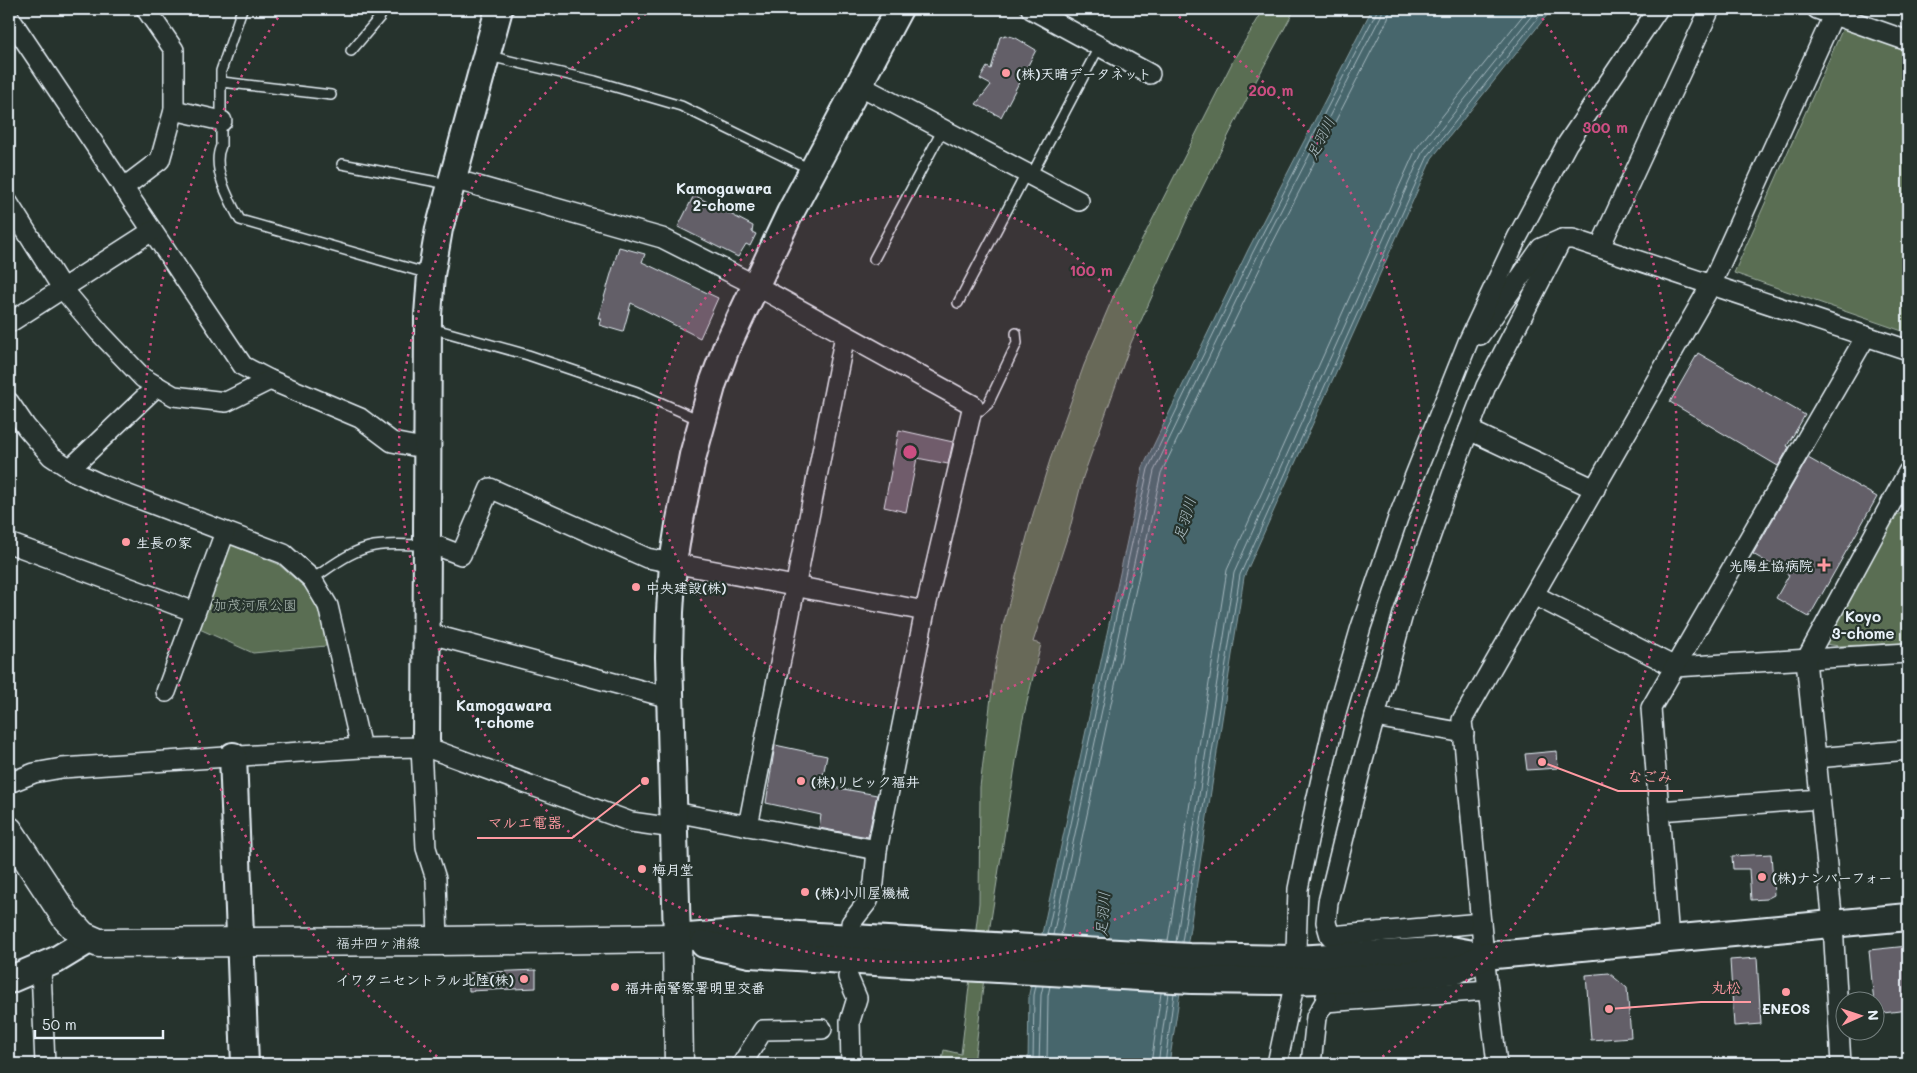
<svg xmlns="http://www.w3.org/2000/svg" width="1917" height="1073" font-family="Mali,'Klee One',sans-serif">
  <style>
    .green { fill: #5a6e52; stroke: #a1b0a5 }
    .water { fill: #46666c; stroke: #879ea4 }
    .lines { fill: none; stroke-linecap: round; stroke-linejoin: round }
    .shore { stroke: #a7b9c0; stroke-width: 1 }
    .building { fill: #635e68; stroke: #e8f1f8 }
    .lane-casing { stroke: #e8f1f8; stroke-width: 12 }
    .street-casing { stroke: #e8f1f8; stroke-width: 22 }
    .secondary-casing { stroke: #e8f1f8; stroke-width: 30 }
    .primary-casing { stroke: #e8f1f8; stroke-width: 31 }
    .lane { stroke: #26332d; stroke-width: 9 }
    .street { stroke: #26332d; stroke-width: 19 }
    .secondary { stroke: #26332d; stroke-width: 26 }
    .primary { stroke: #26332d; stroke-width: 28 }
    .ring { fill: none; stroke: #cc4e82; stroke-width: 2.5; stroke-dasharray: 2.5 5 }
    .poi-dot { fill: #ff9aa2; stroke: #26332d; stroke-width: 2 }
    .labels { text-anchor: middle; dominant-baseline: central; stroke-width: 4.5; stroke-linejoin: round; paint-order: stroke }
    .poi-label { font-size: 14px; font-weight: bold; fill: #e8f1f8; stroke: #26332d; text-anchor: start }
    .park-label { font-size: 14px; fill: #afbdb6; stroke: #26332d }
    .street-label { font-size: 14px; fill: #e8f1f8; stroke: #26332d }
    .water-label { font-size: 15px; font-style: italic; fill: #afc0c7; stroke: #26332d }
    .neighbourhood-label { font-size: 15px; font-weight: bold; fill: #e8f1f8; stroke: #26332d }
    .centre { fill: #cc4e82; stroke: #26332d; stroke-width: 2.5 }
    .ring-label { font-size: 15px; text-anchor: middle; font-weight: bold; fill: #cc4e82; stroke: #26332d; stroke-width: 4.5; stroke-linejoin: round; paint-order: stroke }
    .leader { fill: none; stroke: #ff9aa2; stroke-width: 2 }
    .callout-dot { fill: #ff9aa2; stroke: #26332d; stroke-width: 2 }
    .callout-label { font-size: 15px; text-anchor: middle; font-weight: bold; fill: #ff9aa2; stroke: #26332d; stroke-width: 4.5; stroke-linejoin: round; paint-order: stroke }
  </style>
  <rect width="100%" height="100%" fill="#26332d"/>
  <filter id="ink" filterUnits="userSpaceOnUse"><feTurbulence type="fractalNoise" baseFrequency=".02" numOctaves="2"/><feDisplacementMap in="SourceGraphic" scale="10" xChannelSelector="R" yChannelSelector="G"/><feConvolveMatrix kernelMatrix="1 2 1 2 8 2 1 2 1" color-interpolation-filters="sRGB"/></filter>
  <g filter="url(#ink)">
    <!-- green -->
    <g class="green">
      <polygon points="1264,9 1295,9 1256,81 1190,212 1131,343 1083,477 1069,532 1033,642 1041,644 1022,723 990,926 974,1064 941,1064 944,1050 961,1054 979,903 980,787 995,665 1003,625 1033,514 1050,460 1084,365 1113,297 1234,59"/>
      <polygon points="1843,28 1908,52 1908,333 1734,273"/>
      <polygon points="1902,513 1908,515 1908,643 1839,646 1825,644 1893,516"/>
      <polygon points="230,544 278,564 309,591 321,616 326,646 253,653 195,627"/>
    </g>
    <!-- water -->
    <polygon class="water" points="1372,9 1552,9 1432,158 1244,577 1169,1064 1028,1064 1029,994 1143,467 1248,250"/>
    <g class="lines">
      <!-- shore -->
      <g class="shore">
        <polyline points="1047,935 1148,469 1253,252 1376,13 1377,9"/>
        <polyline points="1053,935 1154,471 1258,255 1381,16 1383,9"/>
        <polyline points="1061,935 1161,473 1265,258 1388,19 1390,9"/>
        <polyline points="1168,941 1227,570 1416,149 1528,9"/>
        <polyline points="1176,942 1234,573 1422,153 1537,9"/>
        <polyline points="1182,942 1240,575 1428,156 1545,9"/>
        <polyline points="1033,1064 1034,995 1036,986"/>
        <polyline points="1039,1064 1041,995 1043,986"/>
        <polyline points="1047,1064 1048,996 1050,986"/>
        <polyline points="1151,1064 1161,993"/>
        <polyline points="1158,1064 1168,993"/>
        <polyline points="1165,1064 1174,993"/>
      </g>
    </g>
    <!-- building -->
    <g class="building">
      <polygon points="1006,35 1016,38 1036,50 1001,117 976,104 991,85 980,79 987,67 991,69 1000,37"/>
      <polygon points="694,195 753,226 752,232 756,234 750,246 746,244 738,257 678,227"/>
      <polygon points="619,247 645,254 642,262 718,298 700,338 631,303 623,332 599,325 601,318 598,318"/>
      <polygon points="1698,353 1805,415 1787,446 1789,447 1778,466 1670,402"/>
      <polygon points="899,430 953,442 948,464 917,458 906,512 884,507"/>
      <polygon points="1808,458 1877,497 1809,617 1776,598 1789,575 1753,554"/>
      <polygon points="775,745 827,756 821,785 877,795 868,837 819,828 821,815 766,803"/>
      <polygon points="1557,751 1558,768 1527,770 1525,754"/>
      <polygon points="1771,854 1774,895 1766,899 1751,900 1749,869 1733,869 1732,856"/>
      <polygon points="1908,946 1908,1010 1875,1014 1869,950"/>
      <polygon points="1757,958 1761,1024 1734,1026 1730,960"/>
      <polygon points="536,970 536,988 469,991 468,973"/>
      <polygon points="1609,973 1627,988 1631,1037 1591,1040 1586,975"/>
    </g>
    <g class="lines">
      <!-- lane casing -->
      <g class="lane-casing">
        <g id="lane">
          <path d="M242,9L221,71V146C211,167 229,200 240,220L429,274"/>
          <polyline points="351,51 380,17 383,9"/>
          <polyline points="489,56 595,81 681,106 810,169"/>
          <polyline points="222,82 331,95"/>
          <polyline points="342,164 448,184"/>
          <polyline points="1032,174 1099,47"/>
          <polyline points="874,259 943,129"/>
          <polyline points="958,303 1027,172"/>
          <polyline points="431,328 528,355 637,392 700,420"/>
          <polyline points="973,405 981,410 988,404 1017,343 1016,333"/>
          <path d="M312,579C331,567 351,550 374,546C391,543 409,545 425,545"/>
        </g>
      </g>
      <!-- street casing -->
      <g class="street-casing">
        <g id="street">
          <polyline points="1031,9 1150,74"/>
          <polyline points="1817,9 1908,41"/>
          <polyline points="9,17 243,366 270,380 360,418 392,442 428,449"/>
          <polyline points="859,85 1079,201"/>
          <polyline points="174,110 222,121"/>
          <polyline points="453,179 662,238 755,285 973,405 925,611 877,850 874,883 868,901 851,923"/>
          <polyline points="123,188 160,160 174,110 174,50 146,9"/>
          <polyline points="9,204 62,288 100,333 143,378 174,396 226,402 270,380"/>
          <polyline points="1600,247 1710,9"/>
          <polyline points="9,323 152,231"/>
          <polyline points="1480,335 1541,248 1562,239 1573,239 1908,350"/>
          <polyline points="9,402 26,427 51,456 75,472 105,486 284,554 312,579 328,606 361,748"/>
          <polyline points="1469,430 1595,489"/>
          <polyline points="70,469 157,386"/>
          <polyline points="427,542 461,555 490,488 647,558 925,611"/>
          <polyline points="9,543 195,612"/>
          <polyline points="1534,595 1675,667 1908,653"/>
          <polyline points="427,633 670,698"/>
          <polyline points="166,692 225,532"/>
          <polyline points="1375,717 1464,733"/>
          <polyline points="421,747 426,848 436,879 438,941"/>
          <polyline points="1816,758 1908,750"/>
          <polyline points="9,783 34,773 62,768 361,748 426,747 631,822 674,828"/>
          <polyline points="1659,811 1820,799"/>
          <polyline points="674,812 877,850"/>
          <polyline points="748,826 845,335"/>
          <polyline points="1481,923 1330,936 1326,922 1328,902 1362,764 1403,614 1458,458 1486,386 1562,239"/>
          <polyline points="1669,939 1651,708 1866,336"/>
          <polyline points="41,968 45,1064"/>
          <polyline points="848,977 857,998 850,1021 851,1064"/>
          <polyline points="1325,1002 1488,990"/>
          <polyline points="742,1064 763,1030 822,1029"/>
          <polyline points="1277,1064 1295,981 1298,889 1316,801 1337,709 1361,627 1398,518 1468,342 1517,238 1567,144 1658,9"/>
          <polyline points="1311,1064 1316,1017 1325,1002 1326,997"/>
          <polyline points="1497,1064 1484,956 1462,720 1711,285 1836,9"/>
          <polyline points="1841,1064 1833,924 1806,660 1908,472"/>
        </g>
      </g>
      <!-- secondary casing -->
      <g class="secondary-casing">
        <g id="secondary">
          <polyline points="426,747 428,315 431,275 439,229 499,9"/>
          <polyline points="233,756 245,1064"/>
          <polyline points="677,938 748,932 1189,957 1296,959 1451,950 1484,956 1908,917"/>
          <polyline points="677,938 669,657 670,612 673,563 679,525 693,455 713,383 726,348 790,213 899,9"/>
          <polyline points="704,944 750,954 891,963 1192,980 1286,981 1359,979 1457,970 1484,956"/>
          <polyline points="9,980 56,960 89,940"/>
        </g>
      </g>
      <!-- primary casing -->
      <g class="primary-casing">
        <polyline id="primary" points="9,831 67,919 83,936 99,943 438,941 677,938 679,1064"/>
      </g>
      <!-- lane -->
      <use href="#lane" class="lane"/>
      <!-- street -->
      <use href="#street" class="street"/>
      <!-- secondary -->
      <use href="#secondary" class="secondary"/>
      <!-- primary -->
      <use href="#primary" class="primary"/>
    </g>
  </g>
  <!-- distance rings -->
  <circle cx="910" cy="452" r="256" fill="#cc4e82" fill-opacity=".12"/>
  <g class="ring">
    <circle cx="910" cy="452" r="256"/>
    <path d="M1166 9A511 511 0 1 1 654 9"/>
    <path d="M443 1061A767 767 0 0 1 282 12M1538 12A767 767 0 0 1 1377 1061"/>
  </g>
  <!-- markers -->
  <g class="poi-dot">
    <circle cx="1006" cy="73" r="5"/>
    <circle cx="126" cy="542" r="5"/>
    <path d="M1821.5 557.5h5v5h5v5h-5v5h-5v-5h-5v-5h5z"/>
    <circle cx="636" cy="587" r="5"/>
    <circle cx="801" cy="781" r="5"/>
    <circle cx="642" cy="869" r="5"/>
    <circle cx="1762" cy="877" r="5"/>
    <circle cx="805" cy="892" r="5"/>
    <circle cx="524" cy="979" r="5"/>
    <circle cx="615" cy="987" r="5"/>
    <circle cx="1786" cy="992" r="5"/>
  </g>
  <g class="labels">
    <!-- poi labels -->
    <g class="poi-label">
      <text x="1016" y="73">(株)天晴データネット</text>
      <text x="136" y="542">生長の家</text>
      <text x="1813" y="565" text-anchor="end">光陽生協病院</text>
      <text x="646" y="587">中央建設(株)</text>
      <text x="811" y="781">(株)リビック福井</text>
      <text x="652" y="869">梅月堂</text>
      <text x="1772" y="877">(株)ナンバーフォー</text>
      <text x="815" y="892">(株)小川屋機械</text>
      <text x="514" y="979" text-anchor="end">イワタニセントラル北陸(株)</text>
      <text x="625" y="987">福井南警察署明里交番</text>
      <text x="1786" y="1008" text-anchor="middle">ENEOS</text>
    </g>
    <!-- park labels -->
    <g class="park-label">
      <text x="255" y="604">加茂河原公園</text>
    </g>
    <!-- street labels -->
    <g class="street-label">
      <text x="378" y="942">福井四ヶ浦線</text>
    </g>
    <!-- water labels -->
    <g class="water-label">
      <text transform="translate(1320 138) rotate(-64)">足羽川</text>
      <text transform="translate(1184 519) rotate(-74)">足羽川</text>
      <text transform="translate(1102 914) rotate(-86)">足羽川</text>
    </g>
    <!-- neighbourhood labels -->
    <g class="neighbourhood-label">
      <text x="724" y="188">Kamogawara<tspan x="724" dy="17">2-chome</tspan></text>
      <text x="1863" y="616">Koyo<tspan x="1863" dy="17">3-chome</tspan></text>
      <text x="504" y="705">Kamogawara<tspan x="504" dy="17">1-chome</tspan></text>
    </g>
  </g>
  <circle cx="910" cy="452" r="8" class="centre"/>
  <g class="ring-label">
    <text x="1271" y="96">200 m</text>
    <text x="1605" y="133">300 m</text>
    <text x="1091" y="276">100 m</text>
  </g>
  <!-- callouts -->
  <path class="leader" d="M1542 762L1618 791H1683M645 781L572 838H477M1609 1009L1701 1002H1751"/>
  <g class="callout-dot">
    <circle cx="1542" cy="762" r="5"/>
    <circle cx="645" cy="781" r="5"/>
    <circle cx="1609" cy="1009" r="5"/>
  </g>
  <g class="callout-label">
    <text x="1650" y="782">なごみ</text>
    <text x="525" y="828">マルエ電器</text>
    <text x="1726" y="993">丸松</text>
  </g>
  <!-- margin -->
  <rect width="1917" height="1073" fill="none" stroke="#26332d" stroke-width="30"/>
  <rect x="15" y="15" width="1887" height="1043" fill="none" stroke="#e8f1f8" stroke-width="2" filter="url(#ink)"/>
  <!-- north arrow -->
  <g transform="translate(1860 1016) rotate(87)"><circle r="24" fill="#26332d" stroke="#747f7e"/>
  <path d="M0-4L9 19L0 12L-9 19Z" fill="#ff9aa2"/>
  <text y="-8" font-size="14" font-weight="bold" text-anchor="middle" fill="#e8f1f8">N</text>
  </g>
  <!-- scale -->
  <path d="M35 1030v8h128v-8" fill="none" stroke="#e8f1f8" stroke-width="2.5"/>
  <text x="42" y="1030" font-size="15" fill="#e8f1f8" stroke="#26332d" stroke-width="4" paint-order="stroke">50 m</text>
</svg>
